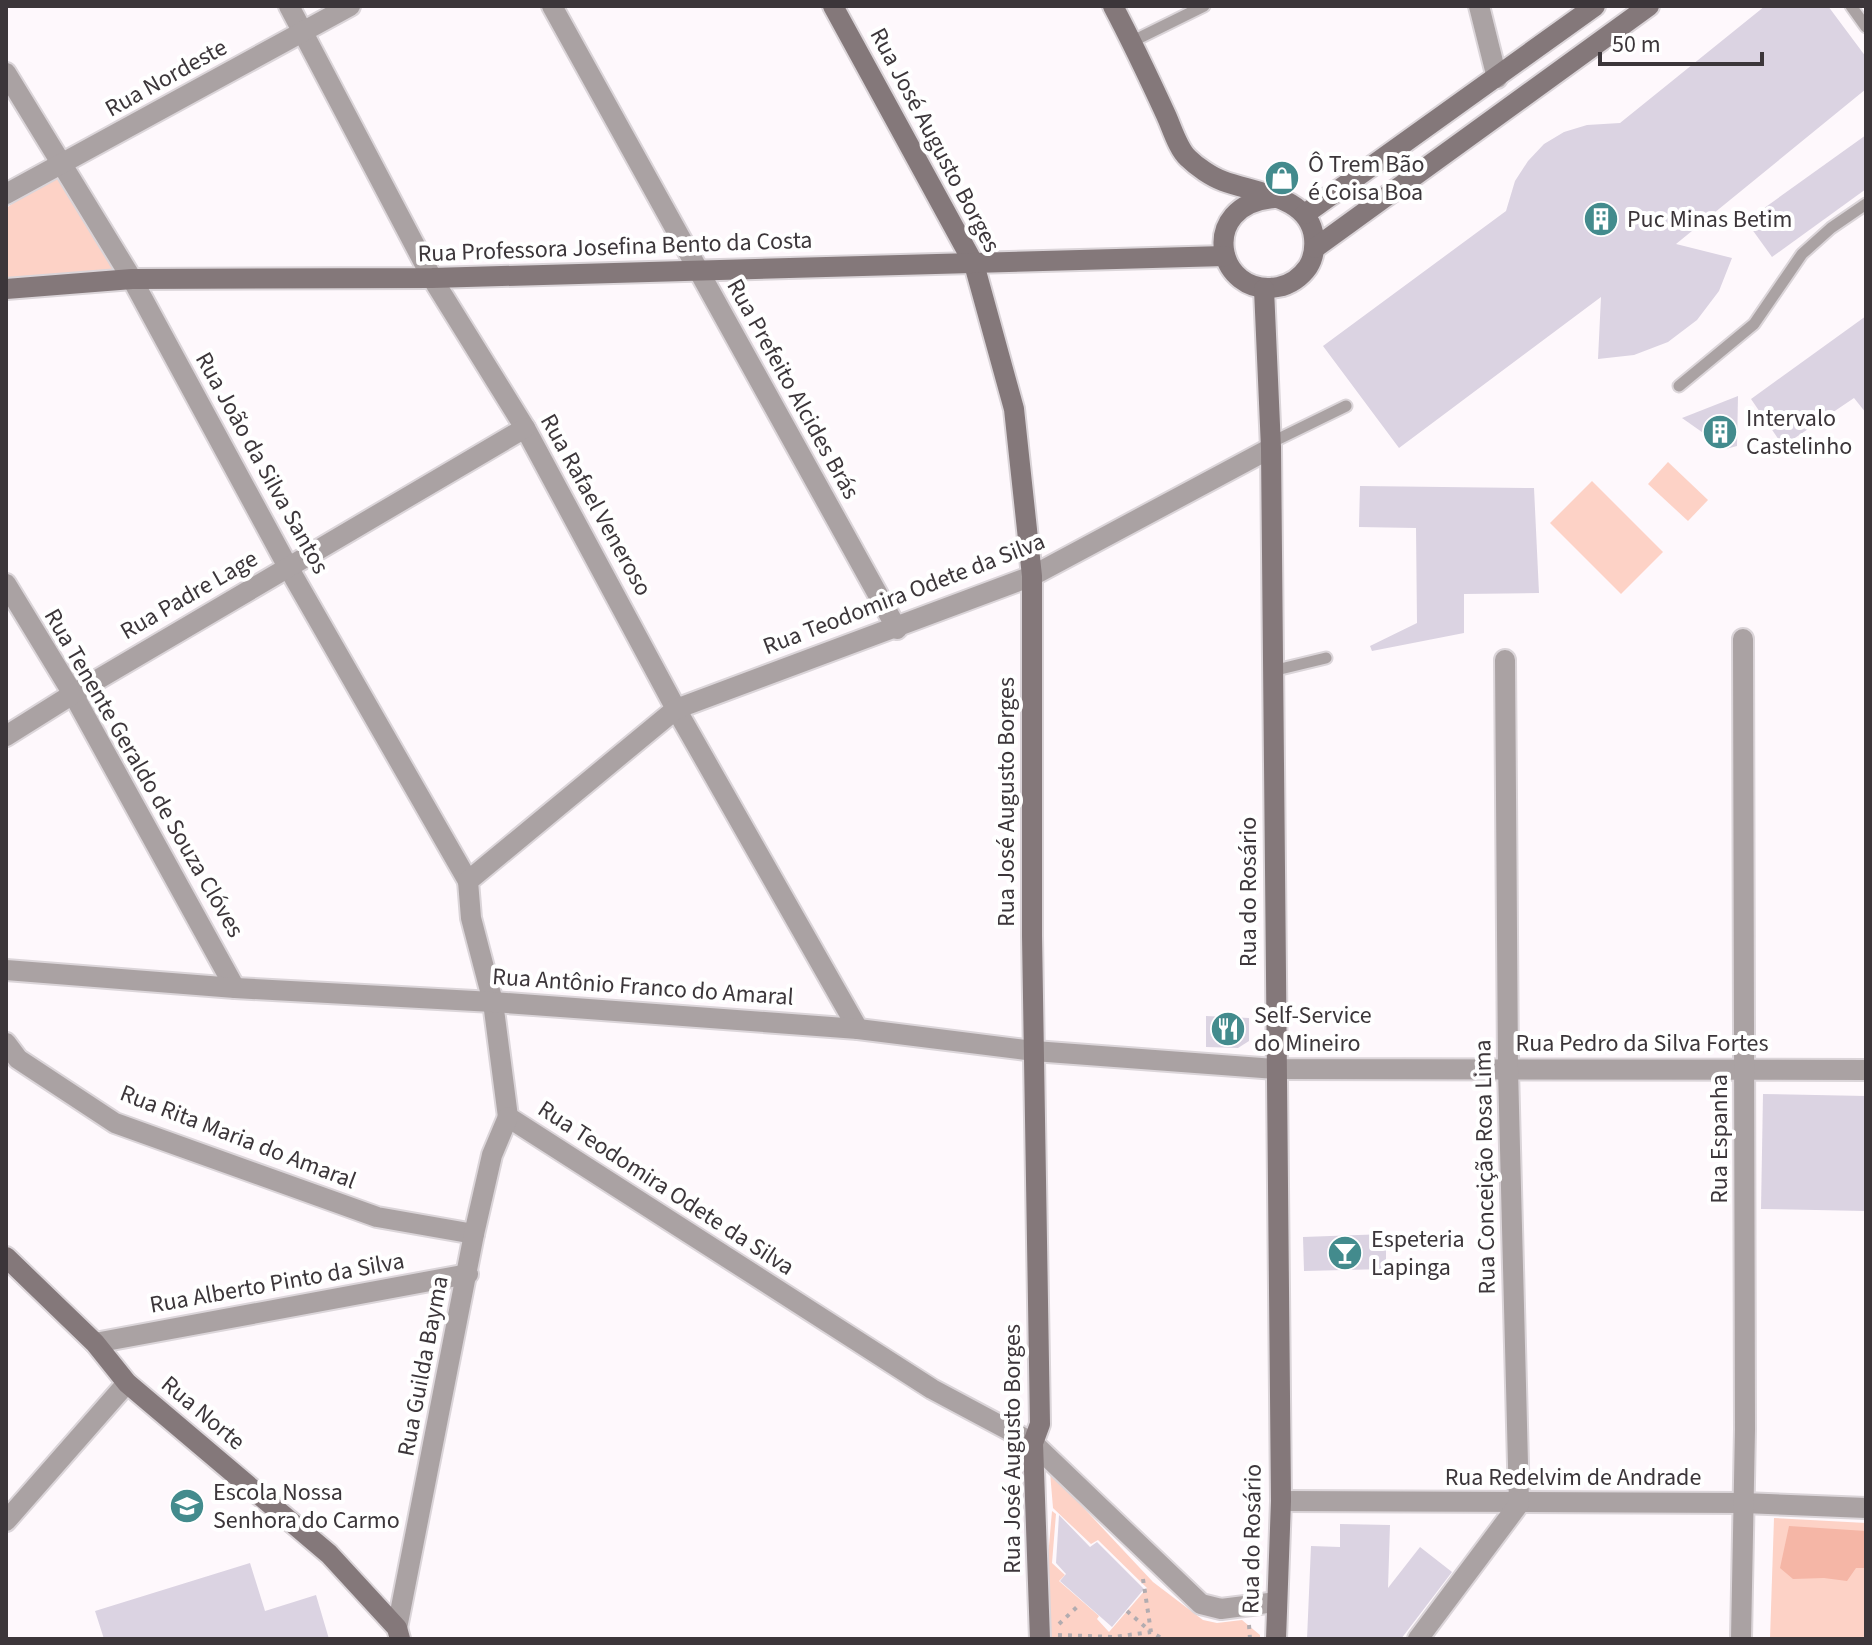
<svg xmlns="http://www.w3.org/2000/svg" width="1872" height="1645" font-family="'Source Sans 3',sans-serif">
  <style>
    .green { fill: #fdd2c6 }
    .forest { fill: #f5b6a6 }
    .building { fill: #dbd3e2 }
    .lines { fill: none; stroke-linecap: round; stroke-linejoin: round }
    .lane-casing { stroke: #dbd5d9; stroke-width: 15 }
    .street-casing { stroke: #dbd5d9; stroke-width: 24 }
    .secondary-casing { stroke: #dbd5d9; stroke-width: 24 }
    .path { stroke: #b2acb0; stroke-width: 4; stroke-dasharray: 4 6; stroke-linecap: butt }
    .lane { stroke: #aaa2a3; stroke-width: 11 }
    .street { stroke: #aaa2a3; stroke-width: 20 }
    .secondary { stroke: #84787a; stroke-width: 20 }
    .labels { text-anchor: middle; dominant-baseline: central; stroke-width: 8; stroke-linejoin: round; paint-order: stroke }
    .street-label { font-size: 24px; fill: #3c363a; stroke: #fff }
    .poi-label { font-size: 24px; fill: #3c363a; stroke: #fff; text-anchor: start }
  </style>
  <rect width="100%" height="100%" fill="#fef8fc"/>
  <!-- green -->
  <g class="green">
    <polygon points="58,174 114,270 6,278 6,208"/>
    <polygon points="1668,462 1708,500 1688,521 1648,484"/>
    <polygon points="1592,481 1663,552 1621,594 1550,523"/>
    <polygon points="1050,1472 1153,1582 1203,1620 1217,1623 1242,1620 1260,1635 1260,1639 1041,1638 1052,1511 1056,1514 1052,1563 1065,1575 1059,1581 1099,1616 1097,1619 1109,1632 1147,1588 1098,1540 1091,1544 1053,1508"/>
    <polygon points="1774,1518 1866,1523 1866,1639 1770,1639"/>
  </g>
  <!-- forest -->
  <polygon class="forest" points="1789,1526 1866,1531 1866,1568 1856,1568 1847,1581 1824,1578 1793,1579 1780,1568"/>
  <!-- building -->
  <g class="building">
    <polygon points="1765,6 1828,6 1866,57 1866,89 1676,244 1732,258 1719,291 1697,320 1668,342 1634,355 1598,359 1601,297 1399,448 1323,346 1506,211 1515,181 1528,161 1544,144 1564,132 1587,125 1620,123"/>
    <polygon points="1866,135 1866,189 1772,257 1746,221"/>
    <polygon points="1866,316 1866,413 1854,398 1783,446 1751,399"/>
    <polygon points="1738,396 1737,446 1726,449 1682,418"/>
    <polygon points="1360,486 1534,488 1539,593 1464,594 1464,633 1372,651 1370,646 1417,623 1416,528 1359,527"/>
    <polygon points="1206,1016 1249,1018 1249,1041 1238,1048 1206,1047"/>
    <polygon points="1763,1094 1866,1096 1866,1211 1761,1209"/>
    <polygon points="1386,1234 1386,1269 1304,1271 1303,1237"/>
    <polygon points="1059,1515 1090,1547 1097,1542 1144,1589 1112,1627 1060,1581 1066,1574 1056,1563"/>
    <polygon points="1340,1524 1390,1525 1388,1588 1420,1547 1452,1572 1401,1639 1307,1639 1311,1546 1340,1547"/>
    <polygon points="250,1563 265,1611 316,1595 329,1639 104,1639 95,1611"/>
  </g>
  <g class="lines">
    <!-- lane casing -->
    <g class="lane-casing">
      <g id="lane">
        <polyline points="1851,6 1866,27"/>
        <polyline points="1131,42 1204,6"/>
        <polyline points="1679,386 1754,324 1802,254 1831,228 1866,204"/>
        <polyline points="1270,443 1346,406"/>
        <polyline points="1272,671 1326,658"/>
      </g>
    </g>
    <!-- street casing -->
    <g class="street-casing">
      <g id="street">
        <polyline points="289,6 432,278 525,428 676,709 858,1029"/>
        <polyline points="552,6 897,629"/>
        <polyline points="1479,6 1497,78"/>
        <polyline points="6,73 132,279 288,567 468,881"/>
        <polyline points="6,194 350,6"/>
        <polyline points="1271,448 1032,576 676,709 468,881 471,918 493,1002 508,1117 932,1389 1033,1443 1201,1604 1221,1609 1276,1602"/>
        <polyline points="6,584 73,694 235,988"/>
        <polyline points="6,736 73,694 525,428"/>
        <polyline points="6,970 235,988 493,1002 858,1029 1034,1051 1275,1069 1866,1070"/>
        <polyline points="6,1043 18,1059 115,1123 377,1217 474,1234"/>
        <polyline points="95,1343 468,1274"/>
        <polyline points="1281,1501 1744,1503 1866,1508"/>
        <polyline points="6,1521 127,1383"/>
        <polyline points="397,1628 474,1234 492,1155 508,1117"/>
        <polyline points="1418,1639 1519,1504 1508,1069 1505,660"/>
        <polyline points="1741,1639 1745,1429 1743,639"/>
      </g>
    </g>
    <!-- secondary casing -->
    <g class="secondary-casing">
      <g id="secondary">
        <polyline points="833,6 974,264 1014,409 1032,576 1032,936 1040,1424 1033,1443 1040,1639"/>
        <path d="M1113,6C1132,42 1149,78 1166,115C1172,128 1178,149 1188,158C1197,167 1212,177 1223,181C1255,193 1310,196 1314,238C1315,248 1313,259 1308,267C1301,277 1290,285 1278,287C1216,298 1197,204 1274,198"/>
        <polyline points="1305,214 1595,6"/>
        <polyline points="1315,248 1649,6"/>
        <polyline points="6,289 132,279 432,278 1225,256"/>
        <polyline points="1264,289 1271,448 1281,1501 1276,1639"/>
        <polyline points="6,1257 95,1343 127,1383 329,1554 397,1628 400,1639"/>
      </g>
    </g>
    <!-- path -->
    <g class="path">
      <polyline points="1143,1579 1151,1632 1163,1639"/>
      <polyline points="1127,1611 1151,1632"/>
      <polyline points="1059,1624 1078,1606"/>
      <polyline points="1249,1625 1250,1639"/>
      <polyline points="1058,1635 1114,1637 1151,1632"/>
    </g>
    <!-- lane -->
    <use href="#lane" class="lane"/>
    <!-- street -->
    <use href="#street" class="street"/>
    <!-- secondary -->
    <use href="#secondary" class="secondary"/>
  </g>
  <!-- icons -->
  <defs>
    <g id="shop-disc" transform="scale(1.8)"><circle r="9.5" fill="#438b8d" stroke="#fff"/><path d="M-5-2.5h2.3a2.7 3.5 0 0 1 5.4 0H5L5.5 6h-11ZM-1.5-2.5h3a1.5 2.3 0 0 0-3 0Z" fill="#fff"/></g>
    <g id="building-disc" transform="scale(1.8)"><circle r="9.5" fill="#438b8d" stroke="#fff"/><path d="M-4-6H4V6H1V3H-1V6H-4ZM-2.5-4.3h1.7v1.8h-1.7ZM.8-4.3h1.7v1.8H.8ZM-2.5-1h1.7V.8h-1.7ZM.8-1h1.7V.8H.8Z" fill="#fff"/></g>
    <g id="restaurant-disc" transform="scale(1.8)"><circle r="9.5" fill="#438b8d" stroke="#fff"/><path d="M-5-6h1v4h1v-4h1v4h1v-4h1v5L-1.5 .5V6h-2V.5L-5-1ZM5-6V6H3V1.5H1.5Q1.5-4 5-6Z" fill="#fff"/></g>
    <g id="bar-disc" transform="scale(1.8)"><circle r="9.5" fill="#438b8d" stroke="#fff"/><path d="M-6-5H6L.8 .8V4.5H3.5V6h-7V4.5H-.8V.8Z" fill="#fff"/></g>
    <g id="university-disc" transform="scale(1.8)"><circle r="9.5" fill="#438b8d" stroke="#fff"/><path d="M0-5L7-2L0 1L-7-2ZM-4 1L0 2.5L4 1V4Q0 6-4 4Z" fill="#fff"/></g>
  </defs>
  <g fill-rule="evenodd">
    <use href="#shop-disc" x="1282" y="178"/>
    <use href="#building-disc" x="1601" y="219"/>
    <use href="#building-disc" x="1720" y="432"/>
    <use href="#restaurant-disc" x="1228" y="1029"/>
    <use href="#bar-disc" x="1345" y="1253"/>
    <use href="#university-disc" x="187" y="1506"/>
  </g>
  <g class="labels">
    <!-- street labels -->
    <g class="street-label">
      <text transform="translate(166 78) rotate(-29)">Rua Nordeste</text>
      <text transform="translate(935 140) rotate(62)">Rua José Augusto Borges</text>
      <text transform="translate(615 247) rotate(-2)">Rua Professora Josefina Bento da Costa</text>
      <text transform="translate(793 389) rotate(61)">Rua Prefeito Alcides Brás</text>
      <text transform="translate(262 463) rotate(61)">Rua João da Silva Santos</text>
      <text transform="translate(596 505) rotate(61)">Rua Rafael Veneroso</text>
      <text transform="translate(904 594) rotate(-21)">Rua Teodomira Odete da Silva</text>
      <text transform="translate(189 595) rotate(-30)">Rua Padre Lage</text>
      <text transform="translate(144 773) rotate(60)">Rua Tenente Geraldo de Souza Clóves</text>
      <text transform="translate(1006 802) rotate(-90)">Rua José Augusto Borges</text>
      <text transform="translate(1248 892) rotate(-90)">Rua do Rosário</text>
      <text transform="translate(643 987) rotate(4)">Rua Antônio Franco do Amaral</text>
      <text x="1642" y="1043">Rua Pedro da Silva Fortes</text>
      <text transform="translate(238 1137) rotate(21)">Rua Rita Maria do Amaral</text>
      <text transform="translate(1719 1139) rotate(-90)">Rua Espanha</text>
      <text transform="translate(1485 1167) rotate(-91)">Rua Conceição Rosa Lima</text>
      <text transform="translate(666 1188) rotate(33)">Rua Teodomira Odete da Silva</text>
      <text transform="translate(277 1283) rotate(-10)">Rua Alberto Pinto da Silva</text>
      <text transform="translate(423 1366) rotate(-79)">Rua Guilda Bayma</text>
      <text transform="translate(203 1413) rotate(40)">Rua Norte</text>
      <text transform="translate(1012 1449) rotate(-90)">Rua José Augusto Borges</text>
      <text x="1573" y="1477">Rua Redelvim de Andrade</text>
      <text transform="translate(1252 1539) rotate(-89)">Rua do Rosário</text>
    </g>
    <!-- poi labels -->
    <g class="poi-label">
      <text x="1308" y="164">Ô Trem Bão<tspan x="1308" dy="28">é Coisa Boa</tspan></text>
      <text x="1627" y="219">Puc Minas Betim</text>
      <text x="1746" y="418">Intervalo<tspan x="1746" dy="28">Castelinho</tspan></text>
      <text x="1254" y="1015">Self-Service<tspan x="1254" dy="28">do Mineiro</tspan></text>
      <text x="1371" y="1239">Espeteria<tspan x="1371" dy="28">Lapinga</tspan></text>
      <text x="213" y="1492">Escola Nossa<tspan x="213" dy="28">Senhora do Carmo</tspan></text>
    </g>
  </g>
  <!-- border -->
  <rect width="1872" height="1645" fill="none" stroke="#3c363a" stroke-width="16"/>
  <!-- scale -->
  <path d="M1600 52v12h162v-12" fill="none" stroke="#3c363a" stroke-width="4"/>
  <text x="1612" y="52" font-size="24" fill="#3c363a" stroke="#ffffff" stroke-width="6" paint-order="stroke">50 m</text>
</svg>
